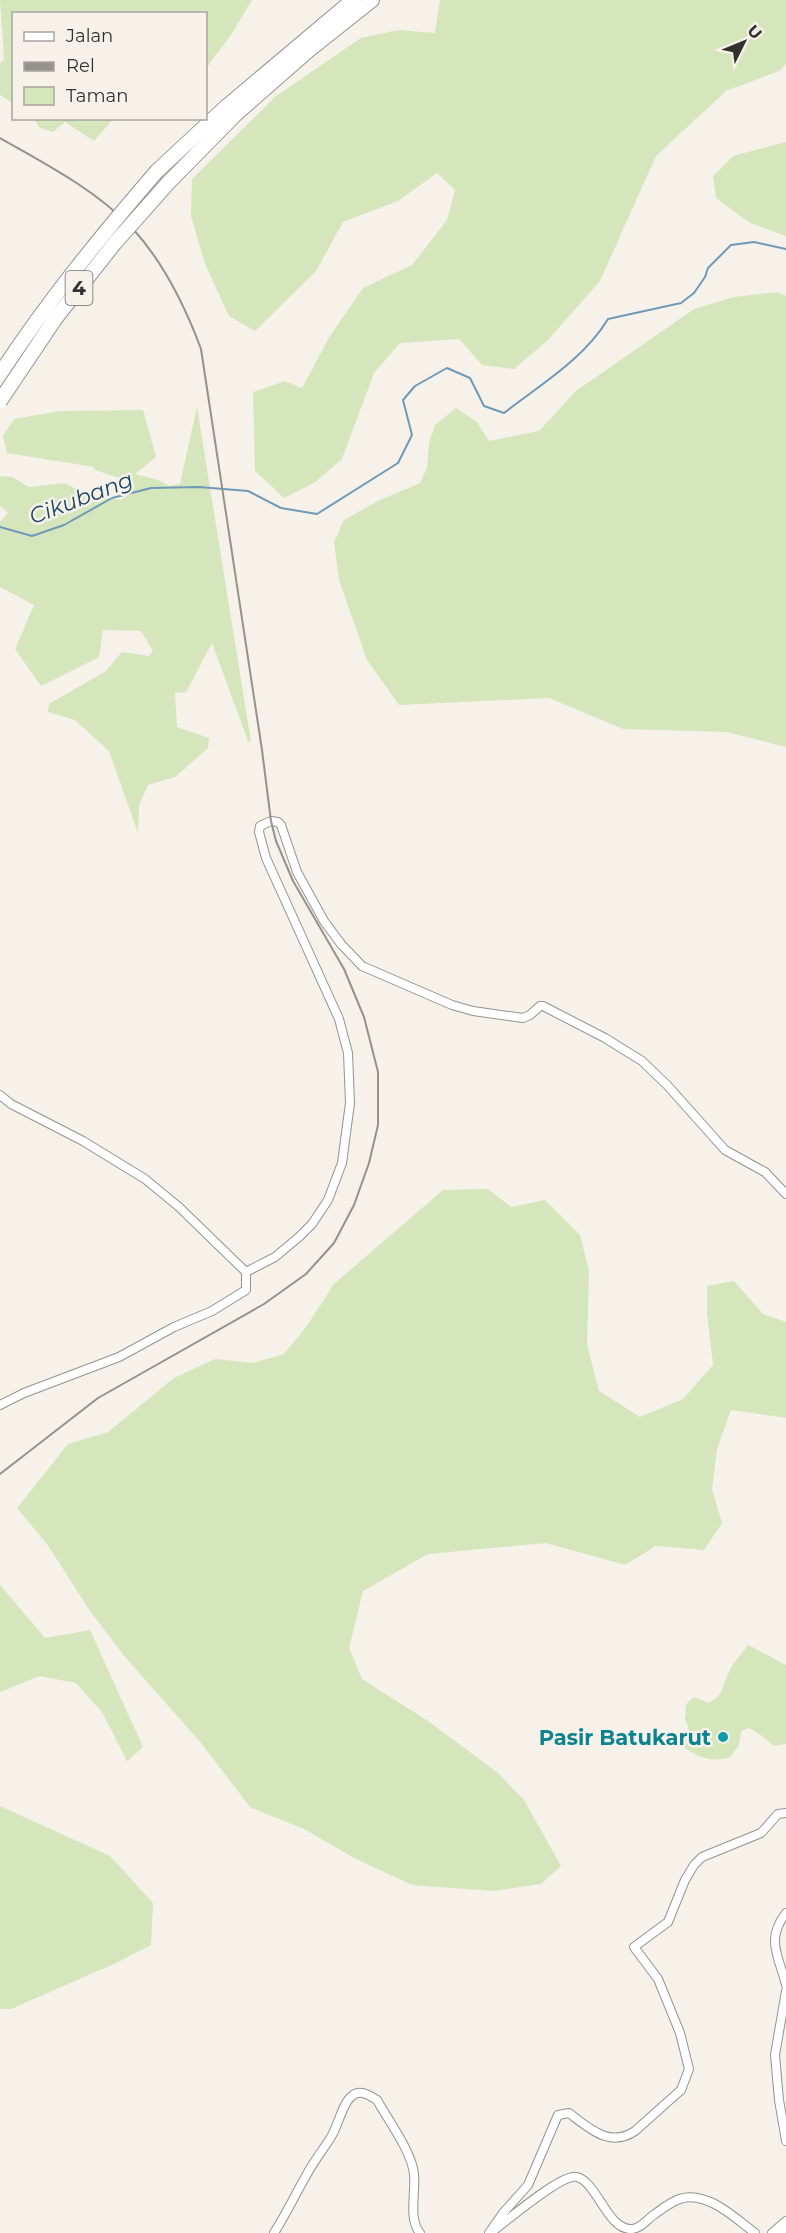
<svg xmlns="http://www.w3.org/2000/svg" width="786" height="2233" font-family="Montserrat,sans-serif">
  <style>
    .green { fill: #d5e5bc }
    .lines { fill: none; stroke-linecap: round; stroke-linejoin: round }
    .stream { stroke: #7099b8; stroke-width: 2 }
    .minor-casing { stroke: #96928c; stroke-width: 10 }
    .motorway-casing { stroke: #96928c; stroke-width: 16 }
    .minor { stroke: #fff; stroke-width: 8 }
    .motorway { stroke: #fff; stroke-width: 14 }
    .rail { stroke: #95928c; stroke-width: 2 }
    .motorway-bridge-casing { stroke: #96928c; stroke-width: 16; stroke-linecap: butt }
    .motorway-bridge { stroke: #fff; stroke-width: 14 }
    .culture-dot { fill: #0f9aa8; stroke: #f6f2ea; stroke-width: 2 }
    .labels { text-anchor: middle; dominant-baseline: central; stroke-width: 5; stroke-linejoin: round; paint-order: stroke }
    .shield { fill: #f6f2ea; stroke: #6e6b66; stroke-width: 1.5 }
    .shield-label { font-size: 20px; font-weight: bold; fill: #33312e }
    .culture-label { font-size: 21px; font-weight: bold; fill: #0d838f; stroke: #f6f2ea; text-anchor: end }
    .water-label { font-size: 22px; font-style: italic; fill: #194664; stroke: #f6f2ea }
  </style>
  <rect width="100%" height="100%" fill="#f6f2ea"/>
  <!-- green -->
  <g class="green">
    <polygon points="0,0 252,0 231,35 206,68 206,14 14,14 13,103 0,95 0,63 4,59"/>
    <polygon points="440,0 786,0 786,64 779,71 726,91 656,156 600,281 548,340 514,369 482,365 459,339 400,343 374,373 342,459 314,483 284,498 255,471 253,392 285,381 302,388 330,336 363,288 412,265 447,220 455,190 437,173 398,201 343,222 316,271 255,331 229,316 205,264 191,216 192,179 276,96 361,38 399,30 435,33"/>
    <polygon points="34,119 113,119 94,141 65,122 53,132 40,128"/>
    <polygon points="786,142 786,236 750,223 716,198 713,176 733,156"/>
    <polygon points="778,292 786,296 786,747 727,732 623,729 549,698 399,705 367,660 339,580 334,542 344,520 378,501 420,483 427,468 429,443 435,425 456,408 477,422 489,441 539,431 576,391 694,309 734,297"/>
    <polygon points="197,407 251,742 248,741 212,643 186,692 175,693 177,727 209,738 208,748 175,777 148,785 139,805 138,833 109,751 75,720 48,712 49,704 106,671 122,652 149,656 153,651 141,631 103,630 99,657 41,686 15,649 34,605 0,587 0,522 8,513 0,506 0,476 12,477 29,487 65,483 87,495 121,500 131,493 128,481 95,470 94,467 7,453 3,436 14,419 60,411 143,410 156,457 135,474 158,480 169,486 180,484"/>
    <polygon points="488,1189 511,1207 545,1200 580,1235 589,1271 587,1345 599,1391 640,1417 683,1399 713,1365 707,1313 707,1286 734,1281 763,1314 786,1322 786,1418 731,1410 717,1449 712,1489 722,1523 704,1550 656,1546 625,1565 546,1543 428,1554 363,1591 349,1648 362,1679 428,1721 498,1773 524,1800 561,1866 541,1884 493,1891 412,1885 356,1859 306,1830 250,1807 201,1743 125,1657 90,1611 47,1544 17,1508 68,1444 108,1432 174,1378 215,1359 253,1363 284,1354 306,1327 334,1284 443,1190"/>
    <polygon points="0,1585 45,1638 90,1630 143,1747 127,1761 102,1712 76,1683 40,1676 0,1692"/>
    <path d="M748,1645L786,1665V1744L774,1746L762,1736L749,1728L741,1731L739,1745L730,1757C712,1763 700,1758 685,1748C685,1736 693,1731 685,1720L686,1704L694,1697L708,1703C724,1697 723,1682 731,1668C735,1660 743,1653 748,1645Z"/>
    <polygon points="0,1806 110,1856 153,1903 151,1945 116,1963 11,2009 0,2009"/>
  </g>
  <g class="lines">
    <!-- stream -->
    <path class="stream" d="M0,527L32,536L64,525L112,498L151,488L199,487L248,491L281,508L317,514L398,463L412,435L403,400L415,386L447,368L470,378L484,406L504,413C540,385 584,359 608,319L681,303L694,293L705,277L708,268L731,245L754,242L786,249"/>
    <!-- minor casing -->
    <g class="minor-casing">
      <g id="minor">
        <polyline points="0,1095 11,1104 83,1141 145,1179 179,1207 246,1272 246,1290 212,1311 174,1327 119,1357 24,1393 0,1405"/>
        <polyline points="246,1272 275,1257 299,1237 312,1224 328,1200 342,1163 350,1103 348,1053 339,1019 266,858 259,832 260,826 271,821 278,822 281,825 297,872 324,921 341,944 362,966 452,1005 473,1011 523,1018 530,1015 540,1006 543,1006 605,1038 642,1061 667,1085 725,1150 765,1172 786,1194"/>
        <path d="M786,1913C765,1940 779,1956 786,1985"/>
        <polyline points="786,1991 775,2055 779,2100 786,2141"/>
        <path d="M493,2231C508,2220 562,2173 577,2177C597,2182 608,2231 632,2229C642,2228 648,2218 655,2214C663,2208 673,2200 683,2198C709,2192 736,2219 755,2233"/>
        <path d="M274,2233C286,2214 295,2195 306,2176C313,2162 323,2150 331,2137C338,2126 343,2102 352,2096C360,2089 369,2095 377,2100C388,2120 412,2152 414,2174C416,2192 408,2219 420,2233"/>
        <path d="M489,2233L503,2213L528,2185L558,2115L569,2113C590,2129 610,2148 635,2131L681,2090L689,2069L680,2033L658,1979L634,1947L668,1922L685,1880L694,1865L702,1857L761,1833L778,1814L786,1813"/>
        <polyline points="772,2233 786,2221"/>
        <polyline points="782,2233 786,2230"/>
      </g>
    </g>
    <!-- motorway casing -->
    <g class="motorway-casing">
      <g id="motorway">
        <polyline points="157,171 227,106 353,0"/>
        <polyline points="168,183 236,114 309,50 372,0"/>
      </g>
    </g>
    <!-- minor -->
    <use href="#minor" class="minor"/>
    <!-- motorway -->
    <use href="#motorway" class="motorway"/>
    <!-- rail -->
    <path class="rail" d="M0,138C46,164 96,190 133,229C164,263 185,306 201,349L262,750L271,821L276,841L293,881L344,969L364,1017L378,1072V1125L369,1163L354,1205L334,1243L306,1274L264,1304L98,1398L0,1474"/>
    <!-- motorway-bridge casing -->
    <g class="motorway-bridge-casing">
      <g id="motorway-bridge">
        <path d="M0,374C47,302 101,236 157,171"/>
        <polyline points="0,401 55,319 114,244 168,183"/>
      </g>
    </g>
    <!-- motorway-bridge -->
    <use href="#motorway-bridge" class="motorway-bridge"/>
  </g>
  <!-- markers -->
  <circle class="culture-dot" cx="723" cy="1737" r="6"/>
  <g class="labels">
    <!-- shield labels -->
    <rect class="shield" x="65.5" y="271" width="27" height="34" rx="4.5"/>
    <g class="shield-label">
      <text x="79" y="288">4</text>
    </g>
    <!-- culture labels -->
    <g class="culture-label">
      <text x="711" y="1737">Pasir Batukarut</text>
    </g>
    <!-- water labels -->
    <g class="water-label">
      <text transform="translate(81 498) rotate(-21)">Cikubang</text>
    </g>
  </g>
  <!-- legend -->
  <rect x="12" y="12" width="195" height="108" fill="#f6f2ea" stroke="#a8a59f" stroke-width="1.5"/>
  <rect x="24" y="32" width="30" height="9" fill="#ffffff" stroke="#a8a59f" stroke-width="1.5"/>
  <text x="66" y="42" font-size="18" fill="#33312e">Jalan</text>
  <rect x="24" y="62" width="30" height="9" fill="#95928c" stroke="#a8a59f" stroke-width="1.5"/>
  <text x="66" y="72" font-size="18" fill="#33312e">Rel</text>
  <rect x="24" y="87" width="30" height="18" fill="#d5e5bc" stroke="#a8a59f" stroke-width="1.5"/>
  <text x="66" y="102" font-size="18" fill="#33312e">Taman</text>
  <!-- north arrow -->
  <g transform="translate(744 42) rotate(47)" stroke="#f6f2ea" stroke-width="4.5" paint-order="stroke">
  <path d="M0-4.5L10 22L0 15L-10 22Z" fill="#33312e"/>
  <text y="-9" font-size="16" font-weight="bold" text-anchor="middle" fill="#33312e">U</text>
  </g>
</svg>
